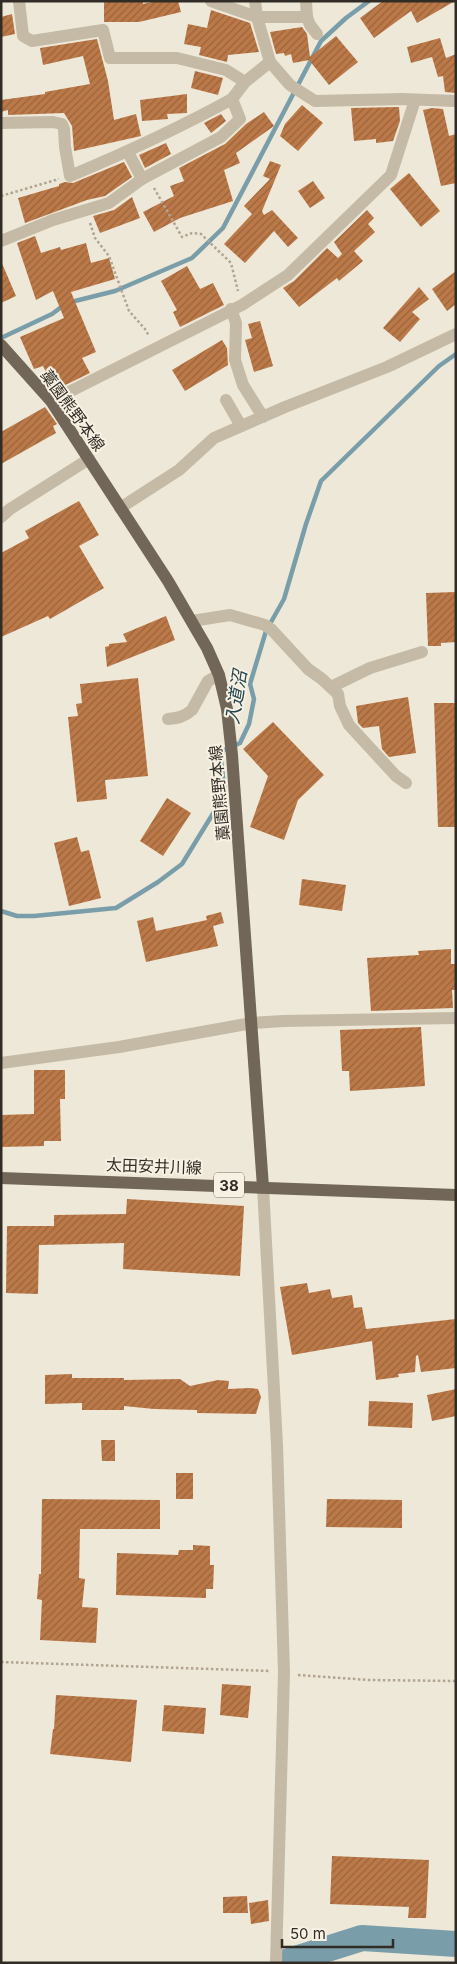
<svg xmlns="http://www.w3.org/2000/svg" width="457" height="1964" font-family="Inter,'Noto Sans JP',sans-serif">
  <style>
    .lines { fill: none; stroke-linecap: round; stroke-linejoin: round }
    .stream { stroke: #799ea9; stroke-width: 4.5 }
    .river { stroke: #799ea9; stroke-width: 26 }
    .building { fill: url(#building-hatch) }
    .path { stroke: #b1a490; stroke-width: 2.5; stroke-dasharray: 2.5 2.5; stroke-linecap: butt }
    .minor { stroke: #c5baa5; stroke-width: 12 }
    .major { stroke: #726658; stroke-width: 12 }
    .labels { text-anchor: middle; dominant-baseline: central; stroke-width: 4; stroke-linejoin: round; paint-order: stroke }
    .shield { fill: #f7f1e3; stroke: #6d675f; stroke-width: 1 }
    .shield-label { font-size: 15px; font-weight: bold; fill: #322c26 }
    .street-label { font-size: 16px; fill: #322c26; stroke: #f7f1e3 }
    .water-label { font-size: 18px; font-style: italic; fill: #1f434f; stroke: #f7f1e3 }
  </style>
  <defs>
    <pattern id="building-hatch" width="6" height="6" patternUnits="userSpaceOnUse" patternTransform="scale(1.25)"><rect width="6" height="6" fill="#bc7948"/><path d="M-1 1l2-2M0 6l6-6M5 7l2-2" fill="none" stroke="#99633c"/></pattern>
  </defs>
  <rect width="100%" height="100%" fill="#eee8d8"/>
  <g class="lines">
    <!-- stream -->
    <g class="stream">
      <polyline points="71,302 115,291 192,258 223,228 321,41 346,18 369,1"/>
      <polyline points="1,338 52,314 64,305"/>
      <polyline points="1,911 17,916 34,916 116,908 158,882 182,864 225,794 220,752 240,743 249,724 254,699 250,684 266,631 284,599 306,524 321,481 439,366 456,354"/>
    </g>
    <!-- river -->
    <polyline class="river" points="283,1963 362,1938 456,1944"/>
  </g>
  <!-- building -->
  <g class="building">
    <polygon points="104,1 143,1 143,4 156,1 178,1 181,12 139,22 104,22"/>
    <polygon points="383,1 455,1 417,23 411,11 374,38 360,18"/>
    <polygon points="211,10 250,23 259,52 228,55 227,62 199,55 201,47 184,44 188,24 207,28"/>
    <polygon points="12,14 15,34 1,37 1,17"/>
    <polygon points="302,27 307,34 310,57 336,36 358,62 329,85 309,60 293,63 291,54 285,56 284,53 276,54 270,32"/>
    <polygon points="440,38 446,58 456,54 456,93 445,92 443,76 438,77 432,57 411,63 407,47"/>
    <polygon points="97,39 108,81 114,120 136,114 141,136 74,151 72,126 64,113 8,115 8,110 1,112 1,100 45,94 45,92 90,84 83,56 43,65 40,48"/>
    <polygon points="195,71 223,78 218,95 191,88"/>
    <polygon points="187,94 187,113 167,114 168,119 142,121 140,100"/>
    <polygon points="302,105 323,123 298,151 280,136 285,124"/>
    <polygon points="399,107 400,121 393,141 376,143 376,139 354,141 351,108"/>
    <polygon points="432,108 443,109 449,136 456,134 456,183 441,186 423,110"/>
    <polygon points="264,112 274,126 236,153 240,163 224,170 233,201 180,218 154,232 143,212 174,196 170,186 184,181 179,168 225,144 246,124"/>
    <polygon points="221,114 226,121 211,133 204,123"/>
    <polygon points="166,143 171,154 145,168 139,155"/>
    <polygon points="270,161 281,165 262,211 264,215 272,210 298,238 288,247 274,231 245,263 224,244 252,214 244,206 270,179 263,176"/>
    <polygon points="124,162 132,177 105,196 87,200 25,223 18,198 59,186 59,184 65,182 73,183"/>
    <polygon points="409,173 440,211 421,227 390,189"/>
    <polygon points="313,181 325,198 310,208 298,191"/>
    <polygon points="132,197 140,218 100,233 93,216 114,210"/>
    <polygon points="367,210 374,218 368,224 375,232 354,251 363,261 339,281 337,278 299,307 283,288 294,281 327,248 338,258 342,254 334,242"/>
    <polygon points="35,236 41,253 60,247 61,250 86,243 91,263 109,258 115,279 71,292 96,352 82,358 90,373 55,390 43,366 34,369 20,337 64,318 53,291 36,300 17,243"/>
    <polygon points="1,261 16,296 1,303"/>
    <polygon points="187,266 200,289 213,283 224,305 180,327 173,312 177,310 161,281"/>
    <polygon points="456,271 456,304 447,311 432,289"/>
    <polygon points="419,287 429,299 412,312 420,319 400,342 383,328"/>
    <polygon points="260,321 273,366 254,372 245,340 252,338 248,324"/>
    <polygon points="222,340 227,348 228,365 185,391 172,370"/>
    <polygon points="45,407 57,424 53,426 56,433 1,464 1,432"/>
    <polygon points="79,501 99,535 79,546 104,588 50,619 48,616 1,637 1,553 29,538 25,531"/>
    <polygon points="456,592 456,642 441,643 441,646 428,646 426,593"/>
    <polygon points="166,616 175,640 107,667 105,647 109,646 109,644 127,642 123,634"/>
    <polygon points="138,678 148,776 105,780 107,799 77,802 68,717 78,716 76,704 82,703 80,684"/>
    <polygon points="408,697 416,753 389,757 382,749 379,726 363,728 358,723 356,706"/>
    <polygon points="434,703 456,703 456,827 438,827"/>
    <polygon points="273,722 324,775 298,800 284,840 250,827 268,776 243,749"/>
    <polygon points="167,798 191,813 163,856 140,841"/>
    <polygon points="77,837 81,852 89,850 101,898 69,906 54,843"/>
    <polygon points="302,879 346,885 342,911 299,905"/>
    <polygon points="221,912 224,923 213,926 218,946 146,962 137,921 153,917 156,931 207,920 206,916"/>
    <polygon points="451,949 451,964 456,964 456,990 452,990 453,1008 371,1011 367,958 419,955 418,951"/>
    <polygon points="421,1027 425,1086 350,1091 349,1071 342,1071 340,1030"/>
    <polygon points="34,1070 65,1070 65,1099 60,1099 61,1141 44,1141 44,1146 1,1147 1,1115 34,1114"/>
    <polygon points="127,1199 244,1206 240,1276 123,1269 124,1243 39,1245 38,1294 6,1293 7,1226 54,1226 54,1215 126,1214"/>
    <polygon points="307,1283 309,1293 330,1289 332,1298 352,1295 354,1308 362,1307 366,1329 456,1319 456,1368 421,1372 418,1355 416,1356 415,1372 398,1374 399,1377 376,1380 372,1341 292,1355 280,1287"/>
    <polygon points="72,1374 72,1378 124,1378 124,1380 180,1379 190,1386 218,1380 229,1381 228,1389 250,1388 258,1389 261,1397 256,1414 197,1413 197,1410 154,1409 124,1406 124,1410 82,1410 82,1403 45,1404 45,1375"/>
    <polygon points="456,1389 456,1416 432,1421 427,1395"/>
    <polygon points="369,1401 413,1403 412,1428 368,1426"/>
    <polygon points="101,1440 115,1440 115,1461 102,1461"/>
    <rect x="176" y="1473" width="17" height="26"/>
    <polygon points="42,1499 160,1500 160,1529 80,1529 79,1578 85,1579 82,1607 98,1608 96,1643 40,1640 42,1600 37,1599 39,1574 41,1574"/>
    <polygon points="327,1499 402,1500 402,1528 326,1527"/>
    <polygon points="193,1545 210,1546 210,1565 214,1565 213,1589 206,1589 206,1598 116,1595 117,1553 178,1555 179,1550 193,1550"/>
    <polygon points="222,1684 251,1686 248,1718 220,1715"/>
    <polygon points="56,1695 137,1700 131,1762 50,1754 53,1729 54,1729"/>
    <polygon points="164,1705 206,1708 204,1734 162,1731"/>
    <polygon points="332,1856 429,1860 426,1918 408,1918 409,1907 330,1904"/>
    <polygon points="247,1896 248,1913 223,1913 223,1897"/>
    <polygon points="268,1900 269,1921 251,1924 249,1903"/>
  </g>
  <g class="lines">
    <!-- path -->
    <g class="path">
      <polyline points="154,188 182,237 192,233 201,234 231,263 238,291"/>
      <polyline points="1,196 59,179"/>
      <polyline points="90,223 95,238 109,256 129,311 145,329 149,336"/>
      <polyline points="1,1662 270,1671"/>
      <polyline points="298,1675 369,1680 456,1681"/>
    </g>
    <!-- minor -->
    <g class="minor">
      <polyline points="19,1 23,36 32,41 103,30 110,58 177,58 226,70 245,82"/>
      <polyline points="211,1 257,17 307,17 306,1"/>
      <polyline points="255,1 257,17 270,62 290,85 315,101 402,99 456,101"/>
      <polyline points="307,17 310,25 317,34"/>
      <path d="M1,123L53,122L62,124L64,129L65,147L70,176C125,153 179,128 232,99"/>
      <polyline points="128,152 142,179"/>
      <polyline points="1,241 53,220 109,203 142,179 221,137 240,119 232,99 245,82 270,62"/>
      <polyline points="231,309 236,323 235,360 243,385 263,417"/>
      <polyline points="226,400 241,426"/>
      <polyline points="51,401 242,305 288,275 391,175 415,100"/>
      <polyline points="120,508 179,470 214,438 285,407 387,367 456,334"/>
      <polyline points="1,517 10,509 89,459"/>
      <polyline points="192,621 230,615 265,625 272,630 308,669 322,679 338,694 340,706 349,725 396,776 406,783"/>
      <polyline points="331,687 370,668 422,652"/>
      <path d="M168,719C178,718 184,717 192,710L208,681L219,675"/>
      <polyline points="1,1063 119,1047 252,1023 283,1021 456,1018"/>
      <polyline points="263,1187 277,1445 284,1672 276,1963"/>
    </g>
    <!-- major -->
    <g class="major">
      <polyline points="1,345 51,401 168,581 207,648 219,675 227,709 232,755 263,1187"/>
      <polyline points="1,1178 456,1195"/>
    </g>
  </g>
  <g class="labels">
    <!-- shield labels -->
    <rect class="shield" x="214" y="1172.5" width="30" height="25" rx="4"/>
    <g class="shield-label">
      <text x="229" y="1185">38</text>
    </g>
    <!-- street labels -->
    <g class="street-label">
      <text transform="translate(73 410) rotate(54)">藁園熊野本線</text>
      <text transform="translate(219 793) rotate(-95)">藁園熊野本線</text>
      <text transform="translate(154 1166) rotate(2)">太田安井川線</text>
    </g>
    <!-- water labels -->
    <g class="water-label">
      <text transform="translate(236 697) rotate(-81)">入道沼</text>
    </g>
  </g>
  <!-- border -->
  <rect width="457" height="1964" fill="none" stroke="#322c26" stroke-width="5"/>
  <!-- scale -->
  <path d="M282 1939v8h111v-8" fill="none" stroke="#322c26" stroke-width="2.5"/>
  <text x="290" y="1939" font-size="15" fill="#322c26" stroke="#f7f1e3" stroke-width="4" paint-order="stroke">50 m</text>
</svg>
